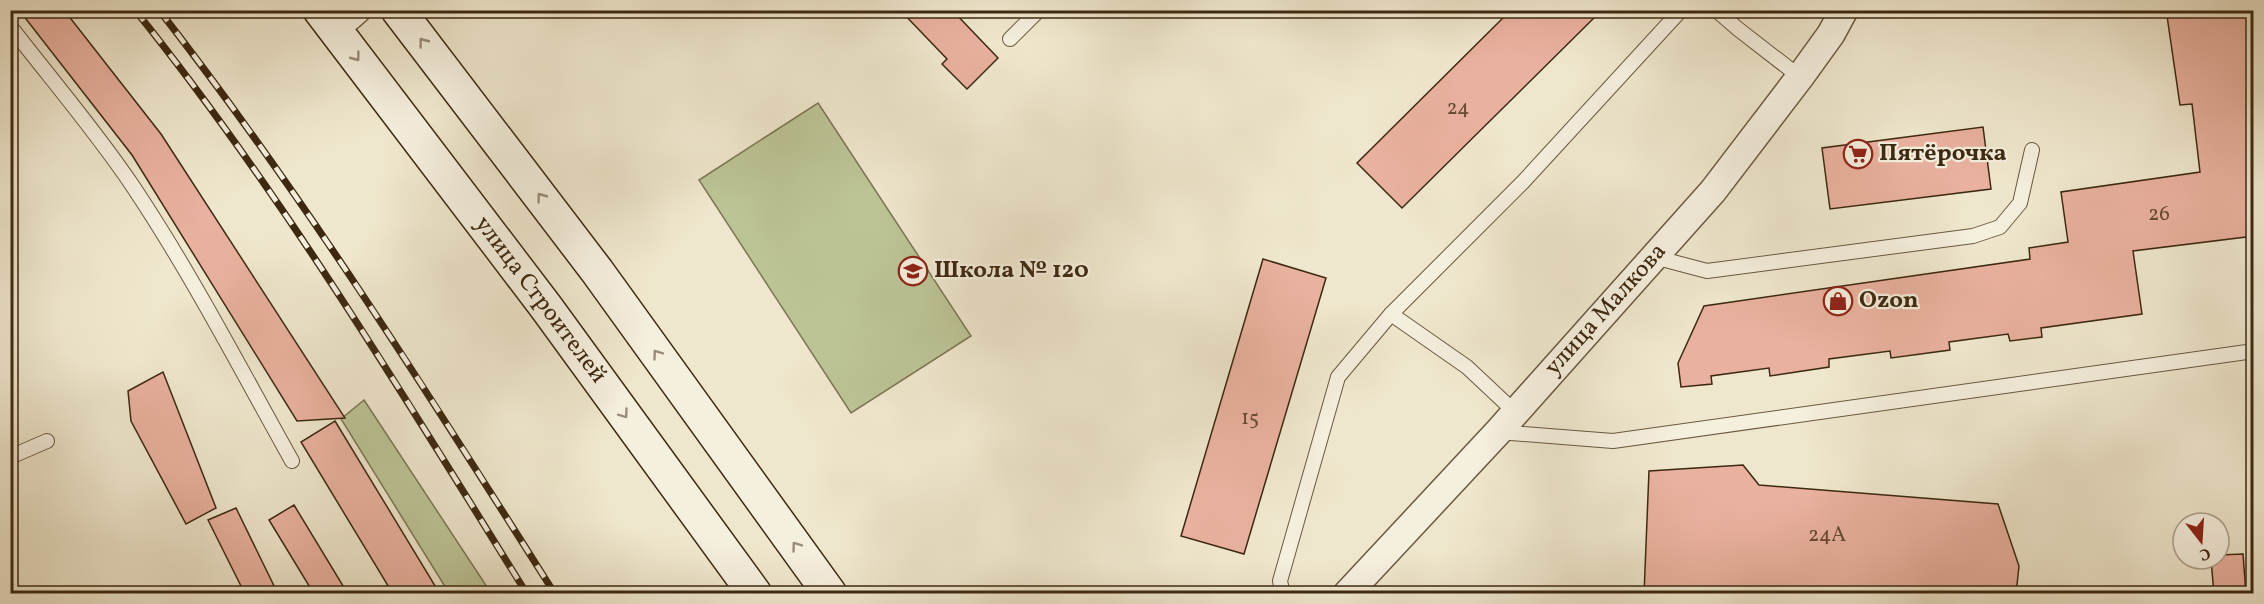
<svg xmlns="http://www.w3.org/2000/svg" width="2264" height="604" font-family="Vollkorn,serif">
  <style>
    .green { fill: #bcc496; stroke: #7c7654; stroke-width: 1.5 }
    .building { fill: #e9b19f; stroke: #3d2911; stroke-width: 1.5 }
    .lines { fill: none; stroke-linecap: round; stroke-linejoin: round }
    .service-casing { stroke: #6a5840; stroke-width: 16 }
    .minor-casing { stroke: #6a5840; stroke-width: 30 }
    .secondary-casing { stroke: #3d2911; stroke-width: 36 }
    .service { stroke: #f5efde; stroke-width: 14 }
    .minor { stroke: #f5efde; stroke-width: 27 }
    .secondary { stroke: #f5efde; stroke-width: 33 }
    .rail-casing { stroke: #3d2911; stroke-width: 7 }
    .rail { stroke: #f5efde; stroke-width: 4.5; stroke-dasharray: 14; stroke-linecap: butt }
    .oneway { stroke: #998c78 }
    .labels { text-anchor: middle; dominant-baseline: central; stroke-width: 4.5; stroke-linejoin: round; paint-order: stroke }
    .number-label { font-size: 21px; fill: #684b34 }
    .poi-label { font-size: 24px; font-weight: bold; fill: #3d2911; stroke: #f5efde; text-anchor: start }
    .street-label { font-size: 24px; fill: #3d2911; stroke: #f5efde }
  </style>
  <rect width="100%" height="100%" fill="#efe7cd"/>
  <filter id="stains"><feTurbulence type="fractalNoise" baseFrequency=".00333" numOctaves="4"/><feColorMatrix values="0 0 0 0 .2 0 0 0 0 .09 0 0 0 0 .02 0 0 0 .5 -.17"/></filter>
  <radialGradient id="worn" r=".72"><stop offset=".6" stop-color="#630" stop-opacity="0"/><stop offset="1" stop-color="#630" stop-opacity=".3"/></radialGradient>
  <!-- green -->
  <g class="green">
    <polygon points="818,103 971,336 851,413 699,180"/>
    <polygon points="364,400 491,593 449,593 341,419"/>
  </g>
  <!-- building -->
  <g class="building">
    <polygon points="19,10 64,10 161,134 345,418 297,421 132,155"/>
    <polygon points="900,10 952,10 998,58 967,89 942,64 947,59"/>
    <polygon points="1511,10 1602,10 1402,208 1357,163"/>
    <polygon points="1956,10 1997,10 1956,15"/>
    <polygon points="2167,10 2212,10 2167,16"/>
    <polygon points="2212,10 2250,10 2254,38 2254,236 2133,251 2142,314 2041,328 2042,337 2010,341 2008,334 1949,342 1950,350 1891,358 1890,351 1829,359 1829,367 1770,376 1769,368 1711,376 1712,384 1681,387 1678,363 1704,306 2030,259 2029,248 2068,242 2061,192 2200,172 2192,104 2180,105 2167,16"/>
    <polygon points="1983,127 1991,189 1830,209 1822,148"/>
    <polygon points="1263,259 1326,278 1244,554 1181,536"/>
    <polygon points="163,372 216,508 186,524 131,421 128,391"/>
    <polygon points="335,421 440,594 393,594 301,442"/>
    <polygon points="1743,465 1759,485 1998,504 2019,566 2016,594 1644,594 1649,471"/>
    <polygon points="294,505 348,594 314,594 269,520"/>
    <polygon points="236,508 278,594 245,594 208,520"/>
    <polygon points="2243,554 2246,594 2214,594 2211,559 2219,559 2219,555"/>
  </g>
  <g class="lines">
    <!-- service casing -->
    <g class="service-casing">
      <g id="service">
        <polyline points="1716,10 1738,29 1800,77"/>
        <path d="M10,26C51,79 95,130 132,185C191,273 240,368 292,461"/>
        <polyline points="1010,39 1039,10"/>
        <polyline points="1654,257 1707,271 1973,236 2000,227 2020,203 2032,150"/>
        <polyline points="1391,314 1467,367 1516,413"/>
        <polyline points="1498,432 1613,441 2254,351"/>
        <polyline points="10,457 47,441"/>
        <polyline points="1283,594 1280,581 1338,377 1391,314 1523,182 1681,10"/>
      </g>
    </g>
    <!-- minor casing -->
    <g class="minor-casing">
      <g id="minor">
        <polyline points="335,29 357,10"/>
        <polyline points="1347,594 1498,432 1713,191 1800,77 1831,34 1844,10"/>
      </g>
    </g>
    <!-- secondary casing -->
    <g class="secondary-casing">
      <g id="secondary">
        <polyline points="320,10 546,307 755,594"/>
        <polyline points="398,10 597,271 830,594"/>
      </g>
    </g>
    <!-- service -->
    <use href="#service" class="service"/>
    <!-- minor -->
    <use href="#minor" class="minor"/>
    <!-- secondary -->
    <use href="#secondary" class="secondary"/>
    <!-- rail casing -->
    <g class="rail-casing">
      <g id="rail">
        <path d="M135,10C282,193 403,395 527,594"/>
        <path d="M159,10C304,196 429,395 555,594"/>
      </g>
    </g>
    <!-- rail -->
    <use href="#rail" class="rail"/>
  </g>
  <!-- one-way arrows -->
  <defs><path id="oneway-chevron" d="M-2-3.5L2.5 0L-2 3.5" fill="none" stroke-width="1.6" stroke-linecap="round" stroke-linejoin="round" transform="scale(1.5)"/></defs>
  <g class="oneway">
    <use href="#oneway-chevron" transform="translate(423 42) rotate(-127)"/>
    <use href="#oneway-chevron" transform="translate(356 57) rotate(53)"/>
    <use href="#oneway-chevron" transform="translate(541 197) rotate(-127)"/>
    <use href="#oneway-chevron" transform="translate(657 354) rotate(-126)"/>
    <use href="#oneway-chevron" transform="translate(624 414) rotate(54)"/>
    <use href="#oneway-chevron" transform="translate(796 546) rotate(-126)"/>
  </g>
  <!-- icons -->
  <defs>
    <g id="supermarket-ring" transform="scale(1.5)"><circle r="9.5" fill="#f5efde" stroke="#8f2418" stroke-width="1.5"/><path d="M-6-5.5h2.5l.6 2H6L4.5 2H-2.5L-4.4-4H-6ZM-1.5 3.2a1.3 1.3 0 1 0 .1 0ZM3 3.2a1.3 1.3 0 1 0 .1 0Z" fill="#8f2418"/></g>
    <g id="school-ring" transform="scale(1.5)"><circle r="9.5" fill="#f5efde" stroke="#8f2418" stroke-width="1.5"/><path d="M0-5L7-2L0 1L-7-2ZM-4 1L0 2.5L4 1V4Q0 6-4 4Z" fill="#8f2418"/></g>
    <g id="shop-ring" transform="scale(1.5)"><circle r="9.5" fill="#f5efde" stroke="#8f2418" stroke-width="1.5"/><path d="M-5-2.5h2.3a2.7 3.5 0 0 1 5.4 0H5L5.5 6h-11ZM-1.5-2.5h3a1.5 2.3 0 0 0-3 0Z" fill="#8f2418"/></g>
  </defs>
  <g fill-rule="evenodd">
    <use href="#supermarket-ring" x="1858" y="154"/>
    <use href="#school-ring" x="913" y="271"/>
    <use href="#shop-ring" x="1838" y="301"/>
  </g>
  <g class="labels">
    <!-- number labels -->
    <g class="number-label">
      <text x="1458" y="108">24</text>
      <text x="2159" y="214">26</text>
      <text x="1250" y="418">15</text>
      <text x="1827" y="535">24А</text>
    </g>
    <!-- poi labels -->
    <g class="poi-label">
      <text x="1879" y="154">Пятёрочка</text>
      <text x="934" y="271">Школа № 120</text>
      <text x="1859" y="301">Ozon</text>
    </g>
    <!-- street labels -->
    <g class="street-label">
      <text transform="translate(540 300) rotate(53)">улица Строителей</text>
      <text transform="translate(1606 310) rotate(-48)">улица Малкова</text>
    </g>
  </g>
  <!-- margin -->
  <rect width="2264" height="604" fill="none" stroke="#efe7cd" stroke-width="36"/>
  <rect x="12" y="12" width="2240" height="580" fill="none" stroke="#3d2911" stroke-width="3"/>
  <rect x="18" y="18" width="2228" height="568" fill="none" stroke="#3d2911" stroke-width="1.5"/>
  <!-- north arrow -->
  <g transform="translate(2201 541) rotate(163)"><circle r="28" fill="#f5efde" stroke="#aba08c" stroke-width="1.5"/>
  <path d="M0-4.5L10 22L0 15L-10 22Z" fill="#8f2418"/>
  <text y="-9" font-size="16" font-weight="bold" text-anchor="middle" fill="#3d2911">С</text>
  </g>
  <rect width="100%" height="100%" filter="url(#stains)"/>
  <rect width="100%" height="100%" fill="url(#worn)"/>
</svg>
